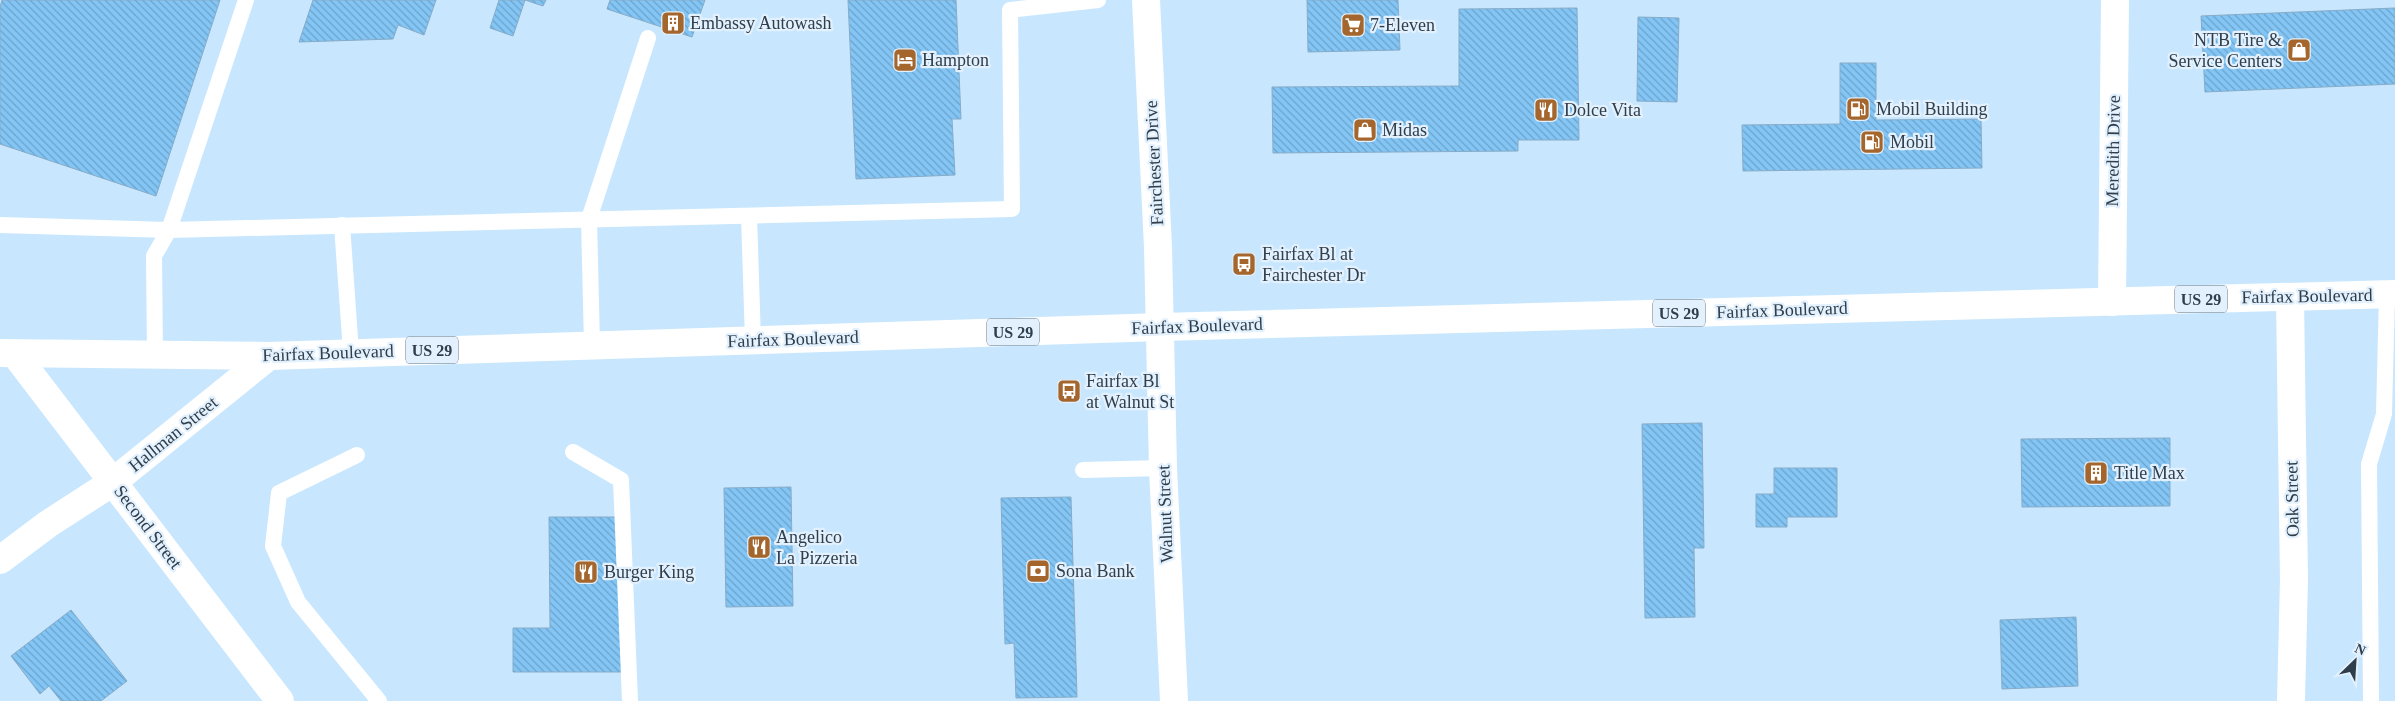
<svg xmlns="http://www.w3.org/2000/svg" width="2395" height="701" font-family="Georgia,serif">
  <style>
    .building { fill: url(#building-back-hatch); stroke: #87abc7 }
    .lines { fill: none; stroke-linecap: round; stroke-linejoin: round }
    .lane { stroke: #fff; stroke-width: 16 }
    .street { stroke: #fff; stroke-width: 28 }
    .secondary { stroke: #fff; stroke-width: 28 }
    .primary { stroke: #fff; stroke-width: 28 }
    .labels { text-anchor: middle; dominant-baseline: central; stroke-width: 4.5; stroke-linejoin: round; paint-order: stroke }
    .shield { fill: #e2f1fd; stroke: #657480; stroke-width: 1 }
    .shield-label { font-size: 16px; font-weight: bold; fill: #2f3e4a }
    .poi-label { font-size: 18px; fill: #2f3e4a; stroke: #e2f1fd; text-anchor: start }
    .street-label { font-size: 18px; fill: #2f3e4a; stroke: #e2f1fd }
  </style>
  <defs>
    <pattern id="building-back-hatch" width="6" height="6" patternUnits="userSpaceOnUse" patternTransform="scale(1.25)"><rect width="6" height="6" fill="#83c6f6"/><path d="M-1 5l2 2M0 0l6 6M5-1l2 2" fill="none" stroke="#6ca2c9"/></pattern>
  </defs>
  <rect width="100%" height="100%" fill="#c8e7fe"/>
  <!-- building -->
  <g class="building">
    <polygon points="2,0 220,0 156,196 0,144 0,7"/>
    <polygon points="313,0 436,0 424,35 398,25 393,39 299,42"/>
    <polygon points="499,0 525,0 513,36 490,28"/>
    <polygon points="525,0 546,0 543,6"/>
    <polygon points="610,0 705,0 692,37 607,9"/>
    <polygon points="848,0 956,0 961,119 952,119 955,175 856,179"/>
    <polygon points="1307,0 1398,0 1400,50 1308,52"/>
    <polygon points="1577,8 1579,140 1518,140 1518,151 1273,153 1272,87 1459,86 1459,9"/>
    <polygon points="2395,8 2395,84 2205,92 2201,16"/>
    <polygon points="1638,17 1679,18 1677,102 1637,101"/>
    <polygon points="1840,63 1876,63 1876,120 1981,119 1982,168 1743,171 1742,125 1840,124"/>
    <polygon points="1702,423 1704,548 1694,548 1695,617 1645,618 1642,424"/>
    <polygon points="2170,438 2170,506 2022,507 2021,439"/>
    <polygon points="1774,468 1837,468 1837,517 1787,517 1787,527 1756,527 1756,494 1774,494"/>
    <polygon points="791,487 793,606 726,607 724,488"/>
    <polygon points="1071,497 1077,697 1016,698 1014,643 1005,644 1001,498"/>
    <polygon points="549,517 621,517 623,672 513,672 513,628 550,628"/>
    <polygon points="71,610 127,681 101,701 61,701 49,686 40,694 11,656"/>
    <polygon points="2076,617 2078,686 2002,689 2000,620"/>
  </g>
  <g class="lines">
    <!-- lane -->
    <g class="lane">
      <polyline points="749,216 753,341"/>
      <polyline points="0,225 169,230 1012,209 1010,10 1098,0"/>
      <polyline points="342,225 351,352"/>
      <polyline points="592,345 589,219 648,38"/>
      <polyline points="155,355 154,256 169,230 246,0"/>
      <polyline points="573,452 621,480 630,701"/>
      <polyline points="357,455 279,493 273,546 298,602 379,701"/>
      <polyline points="1083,470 1163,468"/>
      <polyline points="2371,701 2369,464 2384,414 2387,295"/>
    </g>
    <!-- street -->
    <g class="street">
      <polyline points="1146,0 1158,247 1163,468 1174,701"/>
      <polyline points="2112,302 2115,0"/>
      <polyline points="15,354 280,701"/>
      <polyline points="0,560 48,524 113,482 269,356"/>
    </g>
    <!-- secondary -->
    <polyline class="secondary" points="2290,297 2294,579 2291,701"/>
    <!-- primary -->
    <polyline class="primary" points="0,353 269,356 1161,327 2395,294"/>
  </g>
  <!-- icons -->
  <defs>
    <g id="building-square" transform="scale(1.25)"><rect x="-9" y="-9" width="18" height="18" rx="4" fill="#a4662c" stroke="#e2f1fd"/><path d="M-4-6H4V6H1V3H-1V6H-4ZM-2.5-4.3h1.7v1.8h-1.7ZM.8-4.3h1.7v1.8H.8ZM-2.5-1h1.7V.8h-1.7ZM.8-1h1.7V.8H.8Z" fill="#fff"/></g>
    <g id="supermarket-square" transform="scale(1.25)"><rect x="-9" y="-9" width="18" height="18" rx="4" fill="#a4662c" stroke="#e2f1fd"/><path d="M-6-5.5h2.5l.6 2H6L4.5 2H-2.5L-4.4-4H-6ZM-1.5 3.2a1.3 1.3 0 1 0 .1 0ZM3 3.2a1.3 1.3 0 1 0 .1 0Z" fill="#fff"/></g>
    <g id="shop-square" transform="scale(1.25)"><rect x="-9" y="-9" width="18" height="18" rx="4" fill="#a4662c" stroke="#e2f1fd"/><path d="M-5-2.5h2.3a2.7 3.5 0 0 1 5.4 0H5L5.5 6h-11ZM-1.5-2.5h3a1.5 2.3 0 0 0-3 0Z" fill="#fff"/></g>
    <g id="hotel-square" transform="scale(1.25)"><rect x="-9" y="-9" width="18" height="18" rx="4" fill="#a4662c" stroke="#e2f1fd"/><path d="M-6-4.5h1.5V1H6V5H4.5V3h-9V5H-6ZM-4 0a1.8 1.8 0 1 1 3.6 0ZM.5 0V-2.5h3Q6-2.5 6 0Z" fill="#fff"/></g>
    <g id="fuel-square" transform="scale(1.25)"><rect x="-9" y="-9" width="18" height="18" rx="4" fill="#a4662c" stroke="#e2f1fd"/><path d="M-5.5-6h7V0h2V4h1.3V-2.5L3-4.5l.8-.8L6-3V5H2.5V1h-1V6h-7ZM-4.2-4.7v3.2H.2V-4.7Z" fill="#fff"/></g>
    <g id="restaurant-square" transform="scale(1.25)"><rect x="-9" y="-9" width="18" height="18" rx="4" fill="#a4662c" stroke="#e2f1fd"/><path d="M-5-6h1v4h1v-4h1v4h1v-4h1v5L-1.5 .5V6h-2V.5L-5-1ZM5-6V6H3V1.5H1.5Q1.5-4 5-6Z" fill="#fff"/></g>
    <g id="bus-square" transform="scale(1.25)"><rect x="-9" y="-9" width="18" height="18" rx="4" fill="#a4662c" stroke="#e2f1fd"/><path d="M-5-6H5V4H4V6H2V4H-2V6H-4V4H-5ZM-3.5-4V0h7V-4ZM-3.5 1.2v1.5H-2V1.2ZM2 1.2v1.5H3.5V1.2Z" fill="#fff"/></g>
    <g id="bank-square" transform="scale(1.25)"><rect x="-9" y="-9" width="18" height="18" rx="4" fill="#a4662c" stroke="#e2f1fd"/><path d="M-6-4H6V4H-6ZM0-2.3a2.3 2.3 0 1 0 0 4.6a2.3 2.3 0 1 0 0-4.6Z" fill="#fff"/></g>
  </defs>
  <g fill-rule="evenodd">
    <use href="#building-square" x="673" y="23"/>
    <use href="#supermarket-square" x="1353" y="25"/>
    <use href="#shop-square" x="2299" y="50"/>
    <use href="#hotel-square" x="905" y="60"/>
    <use href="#fuel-square" x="1858" y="109"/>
    <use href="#restaurant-square" x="1546" y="110"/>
    <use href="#shop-square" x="1365" y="130"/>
    <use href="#fuel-square" x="1872" y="142"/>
    <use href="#bus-square" x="1244" y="264"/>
    <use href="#bus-square" x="1069" y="391"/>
    <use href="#building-square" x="2096" y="473"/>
    <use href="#restaurant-square" x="759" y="547"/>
    <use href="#bank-square" x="1038" y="571"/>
    <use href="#restaurant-square" x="586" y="572"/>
  </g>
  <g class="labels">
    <!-- shield labels -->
    <g class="shield">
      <rect x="2175" y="285.5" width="52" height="27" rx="4"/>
      <rect x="1653" y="299.5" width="52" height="27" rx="4"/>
      <rect x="987" y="318.5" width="52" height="27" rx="4"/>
      <rect x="406" y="336.5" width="52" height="27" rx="4"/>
    </g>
    <g class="shield-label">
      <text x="2201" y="299">US 29</text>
      <text x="1679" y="313">US 29</text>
      <text x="1013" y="332">US 29</text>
      <text x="432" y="350">US 29</text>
    </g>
    <!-- poi labels -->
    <g class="poi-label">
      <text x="690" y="23">Embassy Autowash</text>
      <text x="1370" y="25">7-Eleven</text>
      <text x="2282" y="40" text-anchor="end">NTB Tire &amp;<tspan x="2282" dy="21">Service Centers</tspan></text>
      <text x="922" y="60">Hampton</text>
      <text x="1876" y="109">Mobil Building</text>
      <text x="1564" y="110">Dolce Vita</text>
      <text x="1382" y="130">Midas</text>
      <text x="1890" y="142">Mobil</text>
      <text x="1262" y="254">Fairfax Bl at<tspan x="1262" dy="21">Fairchester Dr</tspan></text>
      <text x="1086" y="381">Fairfax Bl<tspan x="1086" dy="21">at Walnut St</tspan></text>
      <text x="2114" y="473">Title Max</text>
      <text x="776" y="537">Angelico<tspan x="776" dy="21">La Pizzeria</tspan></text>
      <text x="1056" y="571">Sona Bank</text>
      <text x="604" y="572">Burger King</text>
    </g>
    <!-- street labels -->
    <g class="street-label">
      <text transform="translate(2113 151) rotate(-89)">Meredith Drive</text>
      <text transform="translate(1154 163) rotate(-93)">Fairchester Drive</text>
      <text transform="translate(2307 296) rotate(-1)">Fairfax Boulevard</text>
      <text transform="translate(1782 310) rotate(-2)">Fairfax Boulevard</text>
      <text transform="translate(1197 326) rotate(-2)">Fairfax Boulevard</text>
      <text transform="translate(793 339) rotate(-2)">Fairfax Boulevard</text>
      <text transform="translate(328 353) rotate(-2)">Fairfax Boulevard</text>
      <text transform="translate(173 434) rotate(-39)">Hallman Street</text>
      <text transform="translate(2292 499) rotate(-91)">Oak Street</text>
      <text transform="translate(1165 514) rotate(-92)">Walnut Street</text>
      <text transform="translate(148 527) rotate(53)">Second Street</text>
    </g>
  </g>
  <!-- north arrow -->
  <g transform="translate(2355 661) rotate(25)" stroke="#e2f1fd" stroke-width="4" paint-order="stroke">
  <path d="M0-4L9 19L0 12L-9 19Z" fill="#2f3e4a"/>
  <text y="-8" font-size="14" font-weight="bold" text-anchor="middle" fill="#2f3e4a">N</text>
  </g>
</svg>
